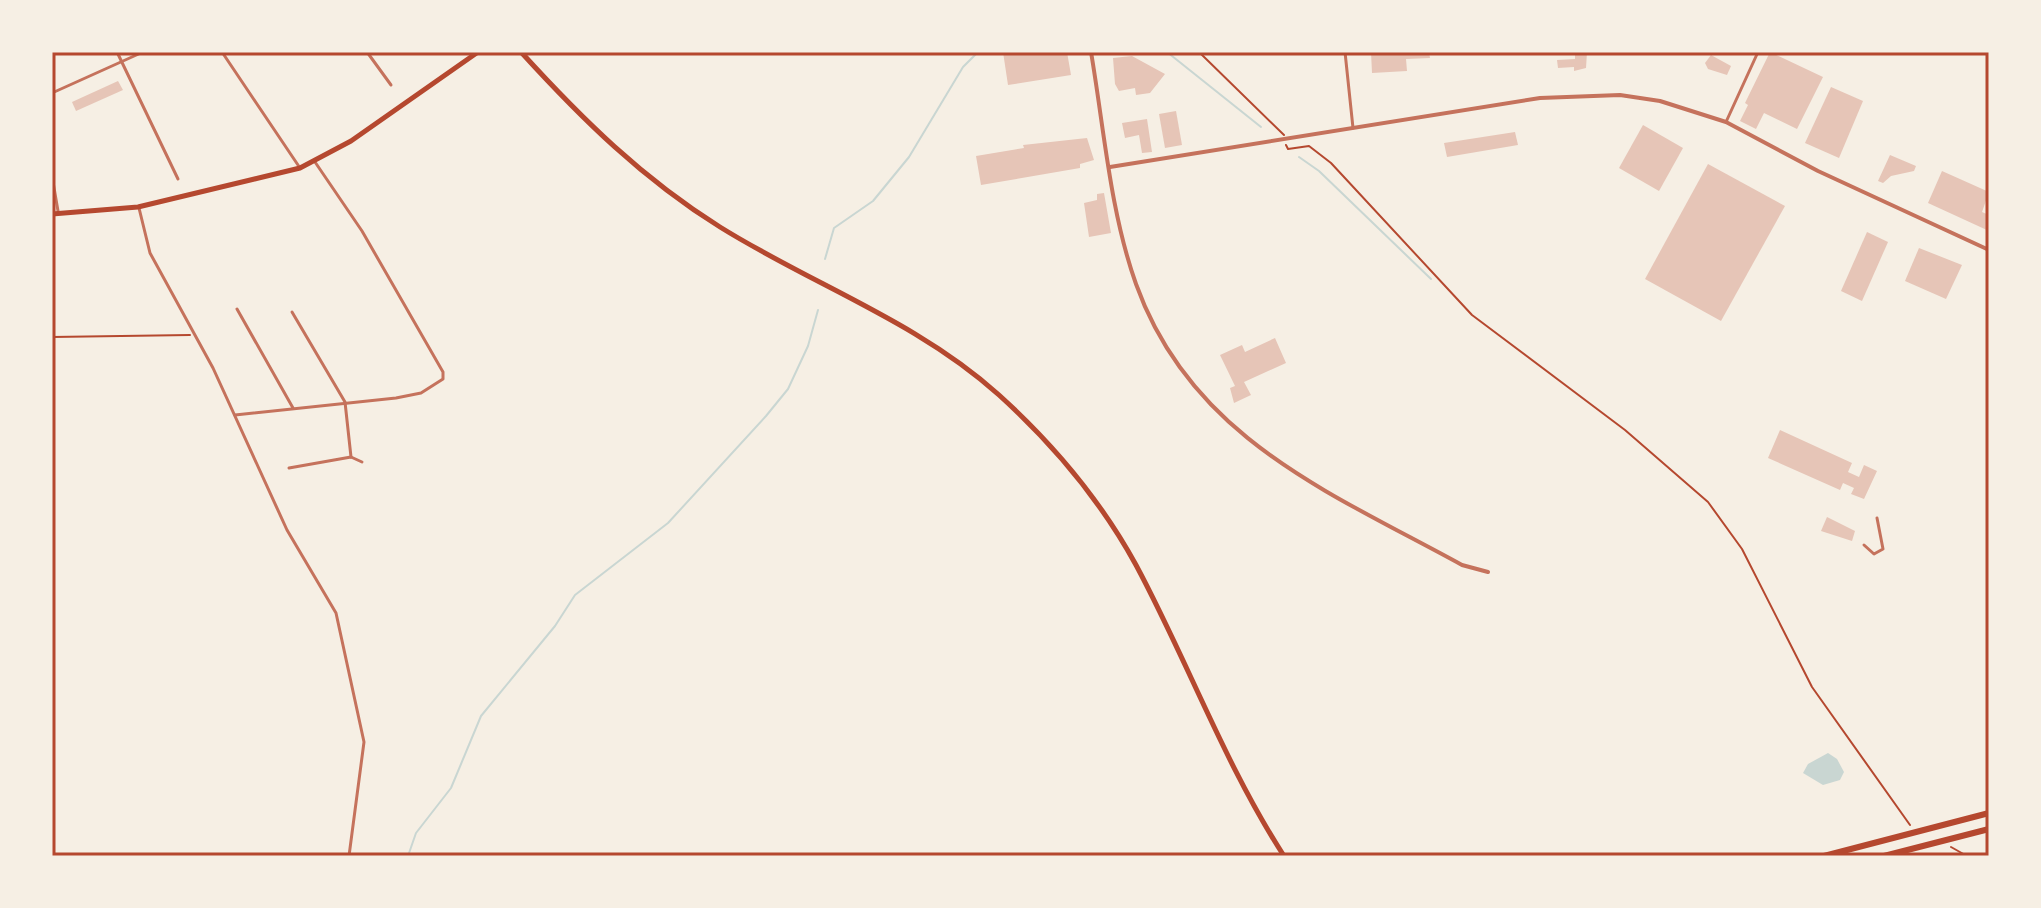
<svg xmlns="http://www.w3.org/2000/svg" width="2041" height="908" font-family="Helvetica,sans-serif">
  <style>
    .water { fill: #c9d6d2 }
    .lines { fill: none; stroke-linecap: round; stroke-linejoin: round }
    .stream { stroke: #c9d6d2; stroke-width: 2 }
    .building { fill: #e6c5b7 }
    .path { stroke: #b5482f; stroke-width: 2 }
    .minor { stroke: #c5725c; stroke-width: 3 }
    .tertiary { stroke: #c5725c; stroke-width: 4 }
    .secondary { stroke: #b5482f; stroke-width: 5 }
    .motorway { stroke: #b5482f; stroke-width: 6 }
    .neatline { fill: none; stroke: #b5482f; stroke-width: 3 }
  </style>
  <rect width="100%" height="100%" fill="#f6efe4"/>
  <!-- water -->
  <polygon class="water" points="1828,753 1837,759 1844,772 1840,780 1823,785 1803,773 1808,764"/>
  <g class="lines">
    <!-- stream -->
    <g class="stream">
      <polyline points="1167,52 1261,127"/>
      <polyline points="1299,157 1319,171 1431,279"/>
      <polyline points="825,259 834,228 873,201 909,157 963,67 978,52"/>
      <polyline points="408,856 416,833 451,788 481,716 555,626 575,595 668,523 766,416 788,389 808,346 818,310"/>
    </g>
  </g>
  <!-- building -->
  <g class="building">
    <polygon points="1003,52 1067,52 1071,75 1008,85"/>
    <polygon points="1371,52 1429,52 1430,58 1406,59 1407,71 1372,73"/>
    <polygon points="1587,52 1586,68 1574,71 1574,67 1558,68 1557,60 1575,59 1575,53"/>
    <polygon points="1770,52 1823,77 1797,129 1764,113 1756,129 1740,121 1748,105 1745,103"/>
    <polygon points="1711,55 1731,66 1727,75 1708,69 1705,63"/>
    <polygon points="1132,56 1165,74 1150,93 1136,95 1135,88 1119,91 1115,84 1113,58"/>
    <polygon points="118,81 123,90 76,111 72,102"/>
    <polygon points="1831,87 1863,101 1839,158 1805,143"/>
    <polygon points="1176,111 1182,145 1165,148 1159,114"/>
    <polygon points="1147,119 1152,152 1142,153 1139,135 1125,138 1122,123"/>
    <polygon points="1643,125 1683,148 1659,191 1619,168"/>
    <polygon points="1515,132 1518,145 1447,157 1444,143"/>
    <polygon points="1087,138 1094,160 1080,164 1080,168 981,185 976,156 1024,148 1023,145"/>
    <polygon points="1890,155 1916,166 1914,171 1891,176 1883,183 1878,181"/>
    <polygon points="1708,164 1785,206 1721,321 1645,279"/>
    <polygon points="1942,171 1989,192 1982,212 1989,215 1989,231 1928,203"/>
    <polygon points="1104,193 1111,233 1089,237 1084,203 1097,200 1097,194"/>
    <polygon points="1867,232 1888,242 1862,301 1841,291"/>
    <polygon points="1919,248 1962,265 1946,299 1905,281"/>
    <polygon points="1275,338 1286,363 1244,382 1251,395 1234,403 1230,388 1235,386 1220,355 1242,345 1245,352"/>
    <polygon points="1780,430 1852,463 1848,472 1859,477 1864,465 1877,471 1864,499 1851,494 1854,488 1843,483 1840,490 1768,458"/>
    <polygon points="1827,517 1855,531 1852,541 1821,531"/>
  </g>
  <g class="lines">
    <!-- path -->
    <g class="path">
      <polyline points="1199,52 1284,135"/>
      <polyline points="1286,145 1288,149 1309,146 1331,163 1472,315 1625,430 1708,502 1742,549 1812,687 1910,825"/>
      <polyline points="52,337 190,335"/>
      <polyline points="1951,847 1967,856"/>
    </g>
    <!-- minor -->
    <g class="minor">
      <polyline points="117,52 178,179"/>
      <polyline points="222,52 300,168"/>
      <polyline points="367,52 391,85"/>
      <polyline points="1345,52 1353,128"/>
      <polyline points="52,93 143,52"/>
      <polyline points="1726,122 1758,52"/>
      <polyline points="52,176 58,211"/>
      <polyline points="139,208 150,253 213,368 287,530 336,613 364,742 349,856"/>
      <polyline points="237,309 293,408"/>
      <polyline points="292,312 345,402 351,457"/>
      <polyline points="235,415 396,398 421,393 443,379 443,372 362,231 315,162"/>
      <polyline points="289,468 351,457 362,462"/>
      <polyline points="1864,545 1874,554 1883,549 1877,518"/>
    </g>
    <!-- tertiary -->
    <g class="tertiary">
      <path d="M1091,52C1104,128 1110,211 1136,284C1191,438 1329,492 1462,565L1488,572"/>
      <polyline points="1110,167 1540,98 1620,95 1660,101 1726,122 1818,171 1989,250"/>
    </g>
    <!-- secondary -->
    <g class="secondary">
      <path d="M521,52C582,119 643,179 720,227C813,285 917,321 999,395C1053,444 1101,501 1136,565C1187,660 1225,765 1284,856"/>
      <polyline points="52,214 138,207 300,168 351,141 478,52"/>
    </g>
    <!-- motorway -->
    <g class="motorway">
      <polyline points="1824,856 1989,813"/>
      <polyline points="1884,856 1989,829"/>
    </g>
  </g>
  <!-- border -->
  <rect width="2041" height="908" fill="none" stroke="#f6efe4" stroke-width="108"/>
  <rect x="54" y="54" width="1933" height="800" class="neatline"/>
</svg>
